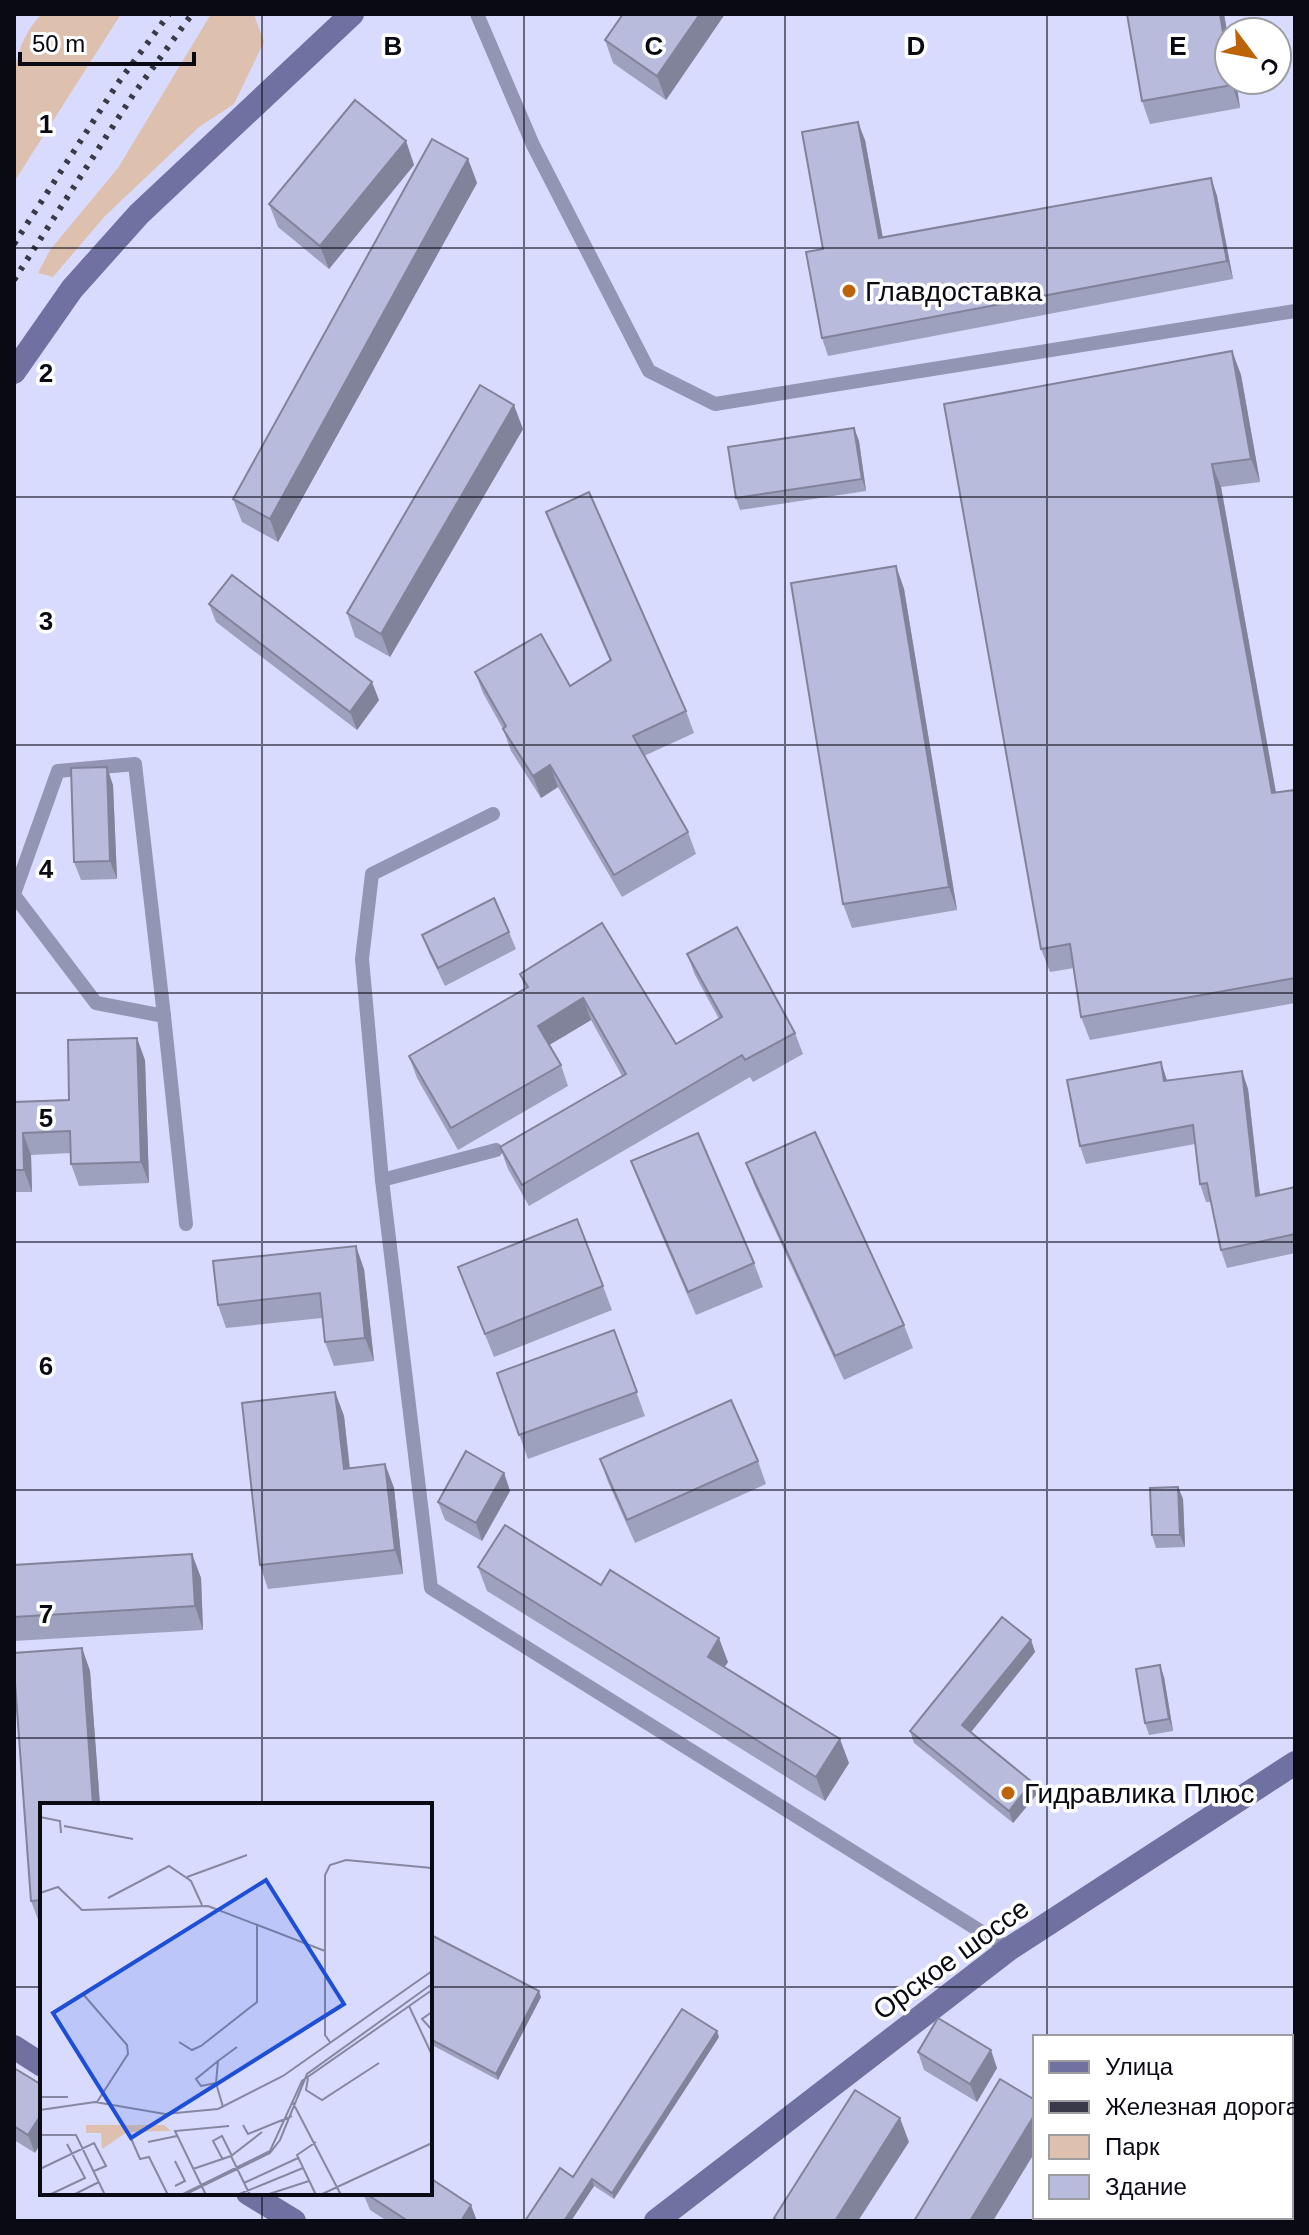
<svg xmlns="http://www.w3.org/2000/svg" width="1309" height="2235" font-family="Arial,sans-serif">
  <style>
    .green { fill: #ddc0ad }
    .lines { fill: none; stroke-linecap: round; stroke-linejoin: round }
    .lane { stroke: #9395b5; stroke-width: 14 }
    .secondary { stroke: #6f71a0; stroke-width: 24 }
    .rail { stroke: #39394a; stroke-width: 6; stroke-dasharray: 4 8; stroke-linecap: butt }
    .wall { fill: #9ea1bd }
    .shaded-wall { fill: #81839a }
    .building { fill: #b8bbdc; stroke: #81839a; stroke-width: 2 }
    .grid { fill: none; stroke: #0a0a15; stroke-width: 2; stroke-opacity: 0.55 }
    .poi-dot { fill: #bd630a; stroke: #fff; stroke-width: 3 }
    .labels { text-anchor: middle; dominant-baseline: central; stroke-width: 7; stroke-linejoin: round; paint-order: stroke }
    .poi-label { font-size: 28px; fill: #0a0a15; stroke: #fff; text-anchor: start }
    .street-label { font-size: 28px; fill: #0a0a15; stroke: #fff }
    .inset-road { fill: none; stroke: #8687a1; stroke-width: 2 }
    .view { fill: #1d4ed8; fill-opacity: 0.15; stroke: #1d4ed8; stroke-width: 4 }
    .inset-edge { fill: none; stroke: #0a0a15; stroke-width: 4 }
    .grid-label { font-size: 26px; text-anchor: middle; font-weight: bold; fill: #0a0a15; stroke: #fff; stroke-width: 7; stroke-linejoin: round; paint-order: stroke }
  </style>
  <rect width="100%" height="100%" fill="#d9dbfe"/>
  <!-- green -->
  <g class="green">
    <path d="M42,14H121L14,182C14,130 0,54 42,14Z"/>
    <polygon points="211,14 254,14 264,42 234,104 199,127 105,216 53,277 38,273 50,250 118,168"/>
  </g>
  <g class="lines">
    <!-- lane -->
    <g class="lane">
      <polyline points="477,14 533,145 649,371 715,404 1295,311"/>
      <polyline points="493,814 372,874 362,959 382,1180 431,1588 1009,1949"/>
      <polyline points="14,894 58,771 135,764 164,1016"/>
      <polyline points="14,895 96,1003 164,1016 186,1224"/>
      <polyline points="382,1180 496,1150"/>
    </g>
    <!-- secondary -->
    <g class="secondary">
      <polyline points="14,372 72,289 139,214 352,14"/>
      <polyline points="14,2047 42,2065"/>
      <polyline points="248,2193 294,2221"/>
      <polyline points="656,2221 1009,1949 1295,1763"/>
    </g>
    <!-- rail -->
    <g class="rail">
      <polyline points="14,244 118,83 169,14"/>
      <polyline points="14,280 133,95 192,14"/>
    </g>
  </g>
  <!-- wall -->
  <g class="wall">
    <polygon points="623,14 725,14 666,100 613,63 605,40"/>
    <polygon points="1224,14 1229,43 1229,80 1236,80 1240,108 1150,124 1142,101"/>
    <polygon points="865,140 883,238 1211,178 1217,196 1233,279 828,356 822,338 823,249"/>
    <polygon points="406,141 414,165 329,269 278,227 269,204"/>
    <polygon points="468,159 477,183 278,542 242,522 233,499"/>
    <polygon points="1232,351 1241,375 1260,482 1221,487 1276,792 1295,790 1295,1003 1090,1040 1081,1017 1074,968 1050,972 1041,949"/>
    <polygon points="854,428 859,441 866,491 740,510 736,498"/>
    <polygon points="523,429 390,657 355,637 347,613"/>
    <polygon points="546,512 686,711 694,733 644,756 688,832 696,854 622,897 558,787 541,798 511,751 503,729 483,693 475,672 570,686 610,661 554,534"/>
    <polygon points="896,566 904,589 957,910 852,928 843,904"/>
    <polygon points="209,604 379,700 357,730 216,622"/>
    <polygon points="113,785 117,879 81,880 74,862"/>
    <polygon points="602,923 676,1044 719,1019 695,975 687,954 795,1033 803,1054 753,1082 750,1077 529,1206 508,1169 500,1147 622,1076 591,1020 549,1045 561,1065 568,1086 458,1150 417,1078 409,1056 525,988 520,974"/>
    <polygon points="509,932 516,949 445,986 429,953 422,935"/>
    <polygon points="145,1060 149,1183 79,1186 71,1164 71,1153 31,1155 32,1192 14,1192 14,1102 69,1100"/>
    <polygon points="1242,1071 1248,1089 1260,1195 1295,1187 1295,1253 1227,1268 1221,1250 1211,1202 1206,1202 1200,1184 1195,1144 1086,1164 1080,1146 1168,1081"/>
    <polygon points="631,1161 754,1263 763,1287 696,1315 640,1185"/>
    <polygon points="746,1163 904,1325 913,1348 844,1380 755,1187"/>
    <polygon points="458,1267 603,1286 612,1310 494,1357"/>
    <polygon points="364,1269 374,1361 334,1366 325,1342 322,1318 226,1328 218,1305"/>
    <polygon points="614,1330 645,1416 528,1459 497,1373"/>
    <polygon points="335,1392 344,1416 350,1468 385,1464 394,1488 403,1574 268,1589 260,1565"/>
    <polygon points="600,1459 758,1461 766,1484 635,1543 608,1482"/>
    <polygon points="504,1473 510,1491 482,1541 445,1520 438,1502"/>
    <polygon points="1178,1487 1183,1499 1185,1547 1156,1548 1152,1535"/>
    <polygon points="192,1554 201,1578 203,1630 14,1641 14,1565"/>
    <polygon points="478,1567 728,1662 724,1667 849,1763 825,1801 487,1591"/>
    <polygon points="1031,1640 1035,1652 971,1732 1037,1794 1013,1823 914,1743 910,1731"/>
    <polygon points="82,1648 90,1671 100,1805 42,1805 42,1925 40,1925 31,1901 14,1669 14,1653"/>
    <polygon points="1164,1677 1173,1731 1149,1735 1145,1723"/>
    <polygon points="430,1941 541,1997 498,2080 430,2044"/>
    <polygon points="719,2037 614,2199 594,2186 571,2221 525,2221"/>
    <polygon points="918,2052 997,2068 977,2102 924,2070"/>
    <polygon points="1291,2058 1295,2059 1295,2125 1291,2123"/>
    <polygon points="14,2068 35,2153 14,2140"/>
    <polygon points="363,2193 430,2193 477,2221 387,2221 370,2210"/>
  </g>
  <!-- shaded-wall -->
  <g class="shaded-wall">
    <polygon points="700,14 725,14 666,100 657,76"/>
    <polygon points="1220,14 1224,14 1229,43 1229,68"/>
    <polygon points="1231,80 1236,80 1240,108 1232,85"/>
    <polygon points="858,122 865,140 886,256 879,238"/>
    <polygon points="406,141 414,165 329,269 320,246"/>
    <polygon points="468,159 477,183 278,542 270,519"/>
    <polygon points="1211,178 1217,196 1233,279 1227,261"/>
    <polygon points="1232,351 1241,375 1260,482 1251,459"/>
    <polygon points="514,405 523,429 390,657 381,634"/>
    <polygon points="854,428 859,441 866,491 862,479"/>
    <polygon points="1212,464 1221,487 1280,816 1272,793"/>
    <polygon points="896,566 904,589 957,910 949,887"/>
    <polygon points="372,682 379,700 357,730 350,712"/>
    <polygon points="550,765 558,787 541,798 533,776"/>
    <polygon points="107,767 113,785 117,879 110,861"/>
    <polygon points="583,998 591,1020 546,1047 538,1026"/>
    <polygon points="137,1038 145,1060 149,1183 141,1162"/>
    <polygon points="1161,1062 1167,1080 1171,1099 1164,1081"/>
    <polygon points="1242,1071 1248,1089 1262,1214 1256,1196"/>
    <polygon points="23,1133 31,1155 32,1192 24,1170"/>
    <polygon points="356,1246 364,1269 374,1361 365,1338"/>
    <polygon points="335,1392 344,1416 352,1492 344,1469"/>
    <polygon points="385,1464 394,1488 403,1574 395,1550"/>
    <polygon points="504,1473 510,1491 482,1541 476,1523"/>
    <polygon points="1178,1487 1183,1499 1185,1547 1180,1535"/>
    <polygon points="192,1554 201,1578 203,1630 195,1606"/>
    <polygon points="719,1638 728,1662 716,1680 708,1657"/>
    <polygon points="1031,1640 1035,1652 967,1737 962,1725"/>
    <polygon points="82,1648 90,1671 100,1805 93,1805"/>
    <polygon points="1160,1665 1164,1677 1173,1731 1169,1719"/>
    <polygon points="840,1739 849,1763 825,1801 816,1777"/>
    <polygon points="1032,1782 1037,1794 1013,1823 1009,1811"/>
    <polygon points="539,1991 541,1997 498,2080 496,2074"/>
    <polygon points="717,2031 719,2037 614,2199 612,2193"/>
    <polygon points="991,2050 997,2068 977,2102 970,2084"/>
    <polygon points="42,2113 42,2141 35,2153 28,2135"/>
    <polygon points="1035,2114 1035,2152 993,2221 970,2221"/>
    <polygon points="900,2118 909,2142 858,2221 835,2221"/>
    <polygon points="592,2179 594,2186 571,2221 564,2221"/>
    <polygon points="471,2205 477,2221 461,2221"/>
    <rect x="1103" y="2217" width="6" height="4"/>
  </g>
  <!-- building -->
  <g class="building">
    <polygon points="623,14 700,14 657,76 605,40"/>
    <polygon points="1127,14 1220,14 1229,68 1229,80 1231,80 1232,85 1142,101"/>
    <polygon points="355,100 406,141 320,246 269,204"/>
    <polygon points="858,122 879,238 1211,178 1227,261 822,338 806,252 823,249 802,132"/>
    <polygon points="432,139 468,159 270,519 233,499"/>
    <polygon points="1232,351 1251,459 1212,464 1272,793 1295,790 1295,978 1081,1017 1070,944 1041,949 944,404"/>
    <polygon points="480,385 514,405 381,634 347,613"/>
    <polygon points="854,428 862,479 736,498 728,447"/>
    <polygon points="589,492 686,711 633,736 688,832 614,875 550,765 533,776 503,729 506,726 475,672 541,634 570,686 611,660 546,512"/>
    <polygon points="896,566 949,887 843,904 791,583"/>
    <polygon points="232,575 372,682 350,712 209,604"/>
    <polygon points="107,767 110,861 74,862 71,768"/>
    <polygon points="494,898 509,932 438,968 422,935"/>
    <polygon points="602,923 676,1044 722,1017 687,954 737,927 795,1033 745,1060 742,1055 522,1185 500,1147 626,1074 583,998 538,1026 561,1065 451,1128 409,1056 528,987 520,974"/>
    <polygon points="137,1038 141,1162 71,1164 70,1131 23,1133 24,1170 14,1170 14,1102 69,1100 68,1040"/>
    <polygon points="1161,1062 1164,1081 1242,1071 1256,1196 1295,1187 1295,1234 1221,1250 1207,1183 1200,1184 1193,1125 1080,1146 1067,1080"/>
    <polygon points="815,1132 904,1325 835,1356 746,1163"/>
    <polygon points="698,1133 754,1263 688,1292 631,1161"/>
    <polygon points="577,1219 603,1286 485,1334 458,1267"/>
    <polygon points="356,1246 365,1338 325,1342 320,1293 218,1305 213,1261"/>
    <polygon points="614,1330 637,1392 519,1435 497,1373"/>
    <polygon points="335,1392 344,1469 385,1464 395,1550 260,1565 242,1403"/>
    <polygon points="731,1400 758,1461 627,1520 600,1459"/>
    <polygon points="466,1451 504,1473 476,1523 438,1502"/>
    <polygon points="1178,1487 1180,1535 1152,1535 1150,1488"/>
    <polygon points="505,1525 601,1585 610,1570 719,1638 708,1657 840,1739 816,1777 478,1567"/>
    <polygon points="192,1554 195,1606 14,1617 14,1565"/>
    <polygon points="1002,1617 1031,1640 962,1725 1032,1782 1009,1811 910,1731"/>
    <polygon points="82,1648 93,1805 42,1805 42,1900 31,1901 14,1669 14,1653"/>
    <polygon points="1160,1665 1169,1719 1145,1723 1136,1669"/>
    <polygon points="433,1936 539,1991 496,2074 430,2039 430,1941"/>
    <polygon points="682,2009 717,2031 612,2193 592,2179 564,2221 525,2221 560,2168 573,2177"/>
    <polygon points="938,2018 991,2050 970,2084 918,2052"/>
    <polygon points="1291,2058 1295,2059 1295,2109 1291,2107"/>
    <polygon points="14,2068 42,2085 42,2113 28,2135 14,2126"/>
    <polygon points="1000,2079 1035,2100 1035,2114 970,2221 914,2221"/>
    <polygon points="855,2090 900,2118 835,2221 778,2221 774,2218"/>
    <polygon points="430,2178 471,2205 461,2221 408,2221 365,2193 430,2193"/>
    <rect x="1059" y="2217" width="44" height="4"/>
    <polygon points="1194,2217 1247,2217 1261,2221 1193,2221"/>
  </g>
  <!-- grid -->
  <path class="grid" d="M262,14V1805M524,14V2221M785,14V2221M1047,14V2037M14,248H1295M14,497H1295M14,745H1295M14,993H1295M14,1242H1295M14,1490H1295M14,1738H1295M14,1987H42M430,1987H1295M262,2193V2221M1047,2217V2221"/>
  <!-- markers -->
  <g class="poi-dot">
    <circle cx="849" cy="291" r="8"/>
    <circle cx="1008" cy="1793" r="8"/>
  </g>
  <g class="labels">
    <!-- poi labels -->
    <g class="poi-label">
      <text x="865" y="291">Главдоставка</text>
      <text x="1024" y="1793">Гидравлика Плюс</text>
    </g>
    <!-- street labels -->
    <g class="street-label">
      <text transform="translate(951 1959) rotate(-36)">Орское шоссе</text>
    </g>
  </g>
  <!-- overview -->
  <g transform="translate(40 1803)">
    <rect width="392" height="392" fill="#d9dbfe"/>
    <path d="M46,322H124L131,328L87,329L62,346L61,330H46Z" fill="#ddc0ad"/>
    <path class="inset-road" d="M0,14L20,18L21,30M24,23L93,36M147,74L207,52M0,90L18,84L42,107L168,103L285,148M68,95L129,63L151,78L162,102M43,191L87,242L88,251L57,299M369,203L392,252M392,209L382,216L392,227M139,239L152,247L161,243L217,199V122M290,239L285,232V72L290,62L306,57L392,65M268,275L266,287L282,297L339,260M176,280L161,283L156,276L178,258M0,294H28M252,298L301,392M183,304L176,280L178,258L197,244M0,307L55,299L125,311L178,306L243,273L392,168M203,322L208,331L252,313M0,332H36L65,392M90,333L100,356L109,354L128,392M108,339L137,333M276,339L257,352L276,392M191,353L210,392M183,357L173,338L182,333L192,353M0,366L54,340L66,363L54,368M153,366L191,353L222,329M204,380L258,355M135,383L145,378L135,358M9,392L45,375L27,341M33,392L59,379M141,392L230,348L262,278L392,187M144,392L230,350L240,337L267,271L392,181M166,392L135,328L189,323M197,392L263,365M226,392L269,378M280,392L392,340"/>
    <path class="view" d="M226,77L304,201L91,335L13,210Z"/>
    <rect width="392" height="392" class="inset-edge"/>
  </g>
  <g class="grid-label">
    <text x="393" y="55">B</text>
    <text x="654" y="55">C</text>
    <text x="916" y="55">D</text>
    <text x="1178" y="55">E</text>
    <text x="46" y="133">1</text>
    <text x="46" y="382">2</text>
    <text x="46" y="630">3</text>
    <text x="46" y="878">4</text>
    <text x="46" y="1127">5</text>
    <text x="46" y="1375">6</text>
    <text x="46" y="1623">7</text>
  </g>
  <!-- border -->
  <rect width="1309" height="2235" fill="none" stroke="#0a0a15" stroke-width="32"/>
  <!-- legend -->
  <rect x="1033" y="2035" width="260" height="184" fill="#ffffff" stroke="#9d9da1" stroke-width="2"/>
  <rect x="1049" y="2061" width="40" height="12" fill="#6f71a0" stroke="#9d9da1" stroke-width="2"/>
  <text x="1105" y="2075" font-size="24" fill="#0a0a15">Улица</text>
  <rect x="1049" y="2101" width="40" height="12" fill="#39394a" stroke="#9d9da1" stroke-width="2"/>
  <text x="1105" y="2115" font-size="24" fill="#0a0a15">Железная дорога</text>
  <rect x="1049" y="2135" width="40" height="24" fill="#ddc0ad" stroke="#9d9da1" stroke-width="2"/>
  <text x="1105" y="2155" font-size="24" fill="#0a0a15">Парк</text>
  <rect x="1049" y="2175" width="40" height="24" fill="#b8bbdc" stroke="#9d9da1" stroke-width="2"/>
  <text x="1105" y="2195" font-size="24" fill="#0a0a15">Здание</text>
  <!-- north arrow -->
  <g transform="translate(1253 56) rotate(122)"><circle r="38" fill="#ffffff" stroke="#9d9da1" stroke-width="2"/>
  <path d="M0-6L14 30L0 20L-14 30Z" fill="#bd630a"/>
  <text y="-12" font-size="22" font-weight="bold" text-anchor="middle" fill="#0a0a15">С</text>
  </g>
  <!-- scale -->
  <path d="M20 52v12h174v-12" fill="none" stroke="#0a0a15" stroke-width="4"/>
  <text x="32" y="52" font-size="24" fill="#0a0a15" stroke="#ffffff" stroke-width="6" paint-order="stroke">50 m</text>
</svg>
